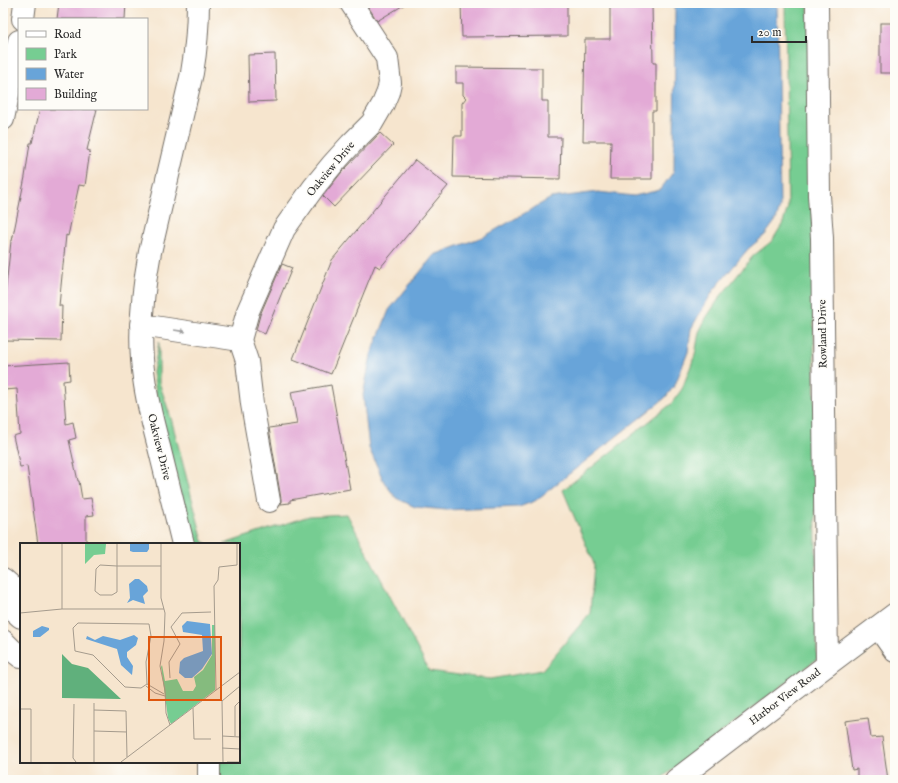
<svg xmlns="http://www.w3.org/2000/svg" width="898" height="783" font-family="'IM FELL English',serif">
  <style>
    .green { fill: #76cd92; stroke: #507c5e }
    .water { fill: #68a4d9; stroke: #4a6882 }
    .building { fill: #e3aad6 }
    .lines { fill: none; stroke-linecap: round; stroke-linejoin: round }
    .minor-casing { stroke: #726c64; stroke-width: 24 }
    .major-casing { stroke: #726c64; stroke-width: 24 }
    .minor { stroke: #fff; stroke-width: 22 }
    .major { stroke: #fff; stroke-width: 22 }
    .oneway { fill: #a0a0a0 }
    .labels { text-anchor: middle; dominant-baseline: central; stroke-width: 3; stroke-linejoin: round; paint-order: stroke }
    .street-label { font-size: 11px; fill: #2b2b2b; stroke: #fdfcf7 }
    .inset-road { fill: none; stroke: #a59b8d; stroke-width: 1 }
    .view { fill: #df570e; fill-opacity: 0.15; stroke: #df570e; stroke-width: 2 }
    .inset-edge { fill: none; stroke: #2b2b2b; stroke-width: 2 }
  </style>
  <rect width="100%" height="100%" fill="#fdfcf7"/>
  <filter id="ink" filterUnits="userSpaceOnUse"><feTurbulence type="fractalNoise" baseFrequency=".025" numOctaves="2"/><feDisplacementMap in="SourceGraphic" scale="8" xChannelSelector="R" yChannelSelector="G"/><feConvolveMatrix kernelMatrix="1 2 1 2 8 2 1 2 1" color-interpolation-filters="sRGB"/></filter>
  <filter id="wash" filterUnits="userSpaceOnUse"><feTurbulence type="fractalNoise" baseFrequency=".012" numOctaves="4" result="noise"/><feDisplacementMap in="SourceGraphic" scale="16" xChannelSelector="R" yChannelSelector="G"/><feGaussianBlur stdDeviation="0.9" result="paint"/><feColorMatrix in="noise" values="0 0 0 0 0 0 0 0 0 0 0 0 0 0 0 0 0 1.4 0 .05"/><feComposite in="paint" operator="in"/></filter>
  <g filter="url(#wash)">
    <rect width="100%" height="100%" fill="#f6e5ce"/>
    <!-- green -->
    <g class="green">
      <polygon points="785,3 808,3 813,238 817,659 659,780 219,780 219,762 239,762 239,544 224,544 309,516 347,514 429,671 490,679 542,670 590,613 594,564 563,490 671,404 682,389 695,355 699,332 706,318 720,297 753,256 772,241 783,223 788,207"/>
      <polygon points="159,342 159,382 171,418 203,541 207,544 193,544 157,400 153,372"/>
    </g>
    <!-- water -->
    <polygon class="water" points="675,3 777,3 780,207 776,220 765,235 748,249 713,291 700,313 691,329 688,352 675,385 665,398 535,501 519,507 446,510 415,507 396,498 384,482 369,448 363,395 371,355 389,310 434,255 485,236 551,198 598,192 634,196 660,190 674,171"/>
    <g id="blocks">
      <!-- building -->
      <g class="building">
        <polygon points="59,3 126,3 125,19 57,19"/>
        <polygon points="366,3 407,3 377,21"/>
        <polygon points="461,3 567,3 567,36 462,37"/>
        <polygon points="610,3 652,3 653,63 656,63 656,111 652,111 652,179 610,179 611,141 583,141 585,39 610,39"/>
        <rect x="880" y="23" width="15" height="50"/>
        <polygon points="275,54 276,101 249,102 248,55"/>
        <polygon points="456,67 542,68 542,101 548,101 548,137 561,137 560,179 453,177 454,136 462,136 462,103 466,98 463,95 463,83 456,83"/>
        <polygon points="40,109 97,109 87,150 90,151 85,186 79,185 68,236 66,235 59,306 62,306 61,341 3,340 3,305 4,305 11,241 12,241 25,177 30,143 32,143"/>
        <polygon points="380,133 393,145 334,207 323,196 341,173"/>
        <polygon points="415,160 448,186 380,268 375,265 331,374 293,359 332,260"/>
        <polygon points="282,264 292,268 265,334 256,330 260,315"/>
        <polygon points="69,362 70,380 63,381 66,424 73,422 76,438 69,440 78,481 79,481 82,499 91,498 94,515 86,516 86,544 38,544 27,466 20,467 13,436 20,434 17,389 4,390 3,366"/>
        <polygon points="331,385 350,489 290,500 290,503 281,504 281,499 269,428 297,424 291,392"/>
        <polygon points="868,718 871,738 882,737 888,780 857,780 857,769 852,770 845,721"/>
      </g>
    </g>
  </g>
  <g filter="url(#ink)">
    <use href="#blocks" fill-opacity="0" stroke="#726c64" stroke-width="1"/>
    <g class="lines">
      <!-- minor casing -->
      <g class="minor-casing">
        <g id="minor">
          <polyline points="817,3 819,195 822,238 827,665"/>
          <polyline points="23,19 25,3"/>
          <polyline points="3,119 19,41"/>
          <polyline points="141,325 240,340"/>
          <polyline points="269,501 252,404 247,361 240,340 248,311 284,229 314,187 332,165 351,144 372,123 383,104 388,92 390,83 387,58 351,3"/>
          <path d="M183,544C175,512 167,479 159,447C153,424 147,402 144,378C138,336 142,294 150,252L192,73C196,50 198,27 198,3"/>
          <polyline points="3,579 21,595"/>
          <polyline points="3,601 21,617"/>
          <polyline points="878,627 895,651"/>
          <polyline points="3,641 12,650 21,657"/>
          <polyline points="209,780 209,762"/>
        </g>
      </g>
      <!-- major casing -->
      <g class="major-casing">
        <polyline id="major" points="676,780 827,665 895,614"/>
      </g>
      <!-- minor -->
      <use href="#minor" class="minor"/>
      <!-- major -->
      <use href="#major" class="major"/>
    </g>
    <!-- one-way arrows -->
    <defs><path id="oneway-solid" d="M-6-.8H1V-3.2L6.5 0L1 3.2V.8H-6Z"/></defs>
    <use class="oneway" href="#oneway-solid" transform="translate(180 331) rotate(9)"/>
  </g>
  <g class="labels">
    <!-- street labels -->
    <g class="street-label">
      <text transform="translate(331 169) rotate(-50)">Oakview Drive</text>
      <text transform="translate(823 334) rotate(-91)">Rowland Drive</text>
      <text transform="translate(159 447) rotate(76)">Oakview Drive</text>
      <text transform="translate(785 697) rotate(-37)">Harbor View Road</text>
    </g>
  </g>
  <!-- overview -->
  <g transform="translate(20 543)">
    <rect width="220" height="220" fill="#f6e5ce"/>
    <path d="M65,1H86L85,11L74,12L65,21ZM192,82H195V147L151,181L148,175L141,124L142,122L145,138L157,136L163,148H173L176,143L174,134L183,127L192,112Z" fill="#76cd92"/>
    <path d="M42,111L52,121L68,125L101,156L42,155Z" fill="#60b07c"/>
    <path d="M110,1H129V6L127,9H113L110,8ZM115,36H119L127,43L128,48L123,53L125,61L113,57L107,60L110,55L109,41ZM167,78L190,81L192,111L182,126L172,135H165L159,130L160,119L164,115L183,108L182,92L163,89L162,83ZM22,83L29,85V87L20,94H13V88ZM114,92L118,95L116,102L107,109V114L113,123L112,132L101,122L97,106L66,96L67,93L75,97L83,93L100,97Z" fill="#68a4d9"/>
    <path class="inset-road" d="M42,1V66M97,1V49L92,52H80L75,48L76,26L80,22L97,23H141M141,1V55L145,70L144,98L140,123L145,147L146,170L150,182M0,70L42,66H144M58,80L129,81L131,93L126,119L127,141L121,145L105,144L73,112L55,108L53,85ZM151,84L162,70L191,69M150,135L149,119L160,101L151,84M127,141L144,151M126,143L135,150L145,153M196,147L194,43L198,37L199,24L217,22V1M54,161L53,215L56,219M173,165L174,196H191M0,166H11V219M74,167L106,168L107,214M74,188L107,189M202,193L220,194M215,193V163L220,158M202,205L220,206M74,219V160M101,219L220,129M203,219L202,158L220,143M207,219H220"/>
    <path class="view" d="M129,94H201V157H129Z"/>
    <rect width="220" height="220" class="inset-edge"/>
  </g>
  <!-- margin -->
  <rect width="898" height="783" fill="none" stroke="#fdfcf7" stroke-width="16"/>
  <!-- legend -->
  <rect x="18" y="18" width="130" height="92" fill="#fdfcf7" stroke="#a9a8a5"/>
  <rect x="26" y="31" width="20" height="6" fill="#ffffff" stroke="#a9a8a5"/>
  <text x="54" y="38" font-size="12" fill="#2b2b2b">Road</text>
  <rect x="26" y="48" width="20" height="12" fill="#76cd92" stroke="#a9a8a5"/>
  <text x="54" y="58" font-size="12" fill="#2b2b2b">Park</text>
  <rect x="26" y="68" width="20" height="12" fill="#68a4d9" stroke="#a9a8a5"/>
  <text x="54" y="78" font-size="12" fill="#2b2b2b">Water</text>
  <rect x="26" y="88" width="20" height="12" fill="#e3aad6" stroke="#a9a8a5"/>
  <text x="54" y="98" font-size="12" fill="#2b2b2b">Building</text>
  <!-- scale -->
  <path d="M752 36v6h54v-6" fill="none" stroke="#2b2b2b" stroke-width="2"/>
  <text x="758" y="36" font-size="12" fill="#2b2b2b" stroke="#fdfcf7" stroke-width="3" paint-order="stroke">20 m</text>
</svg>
